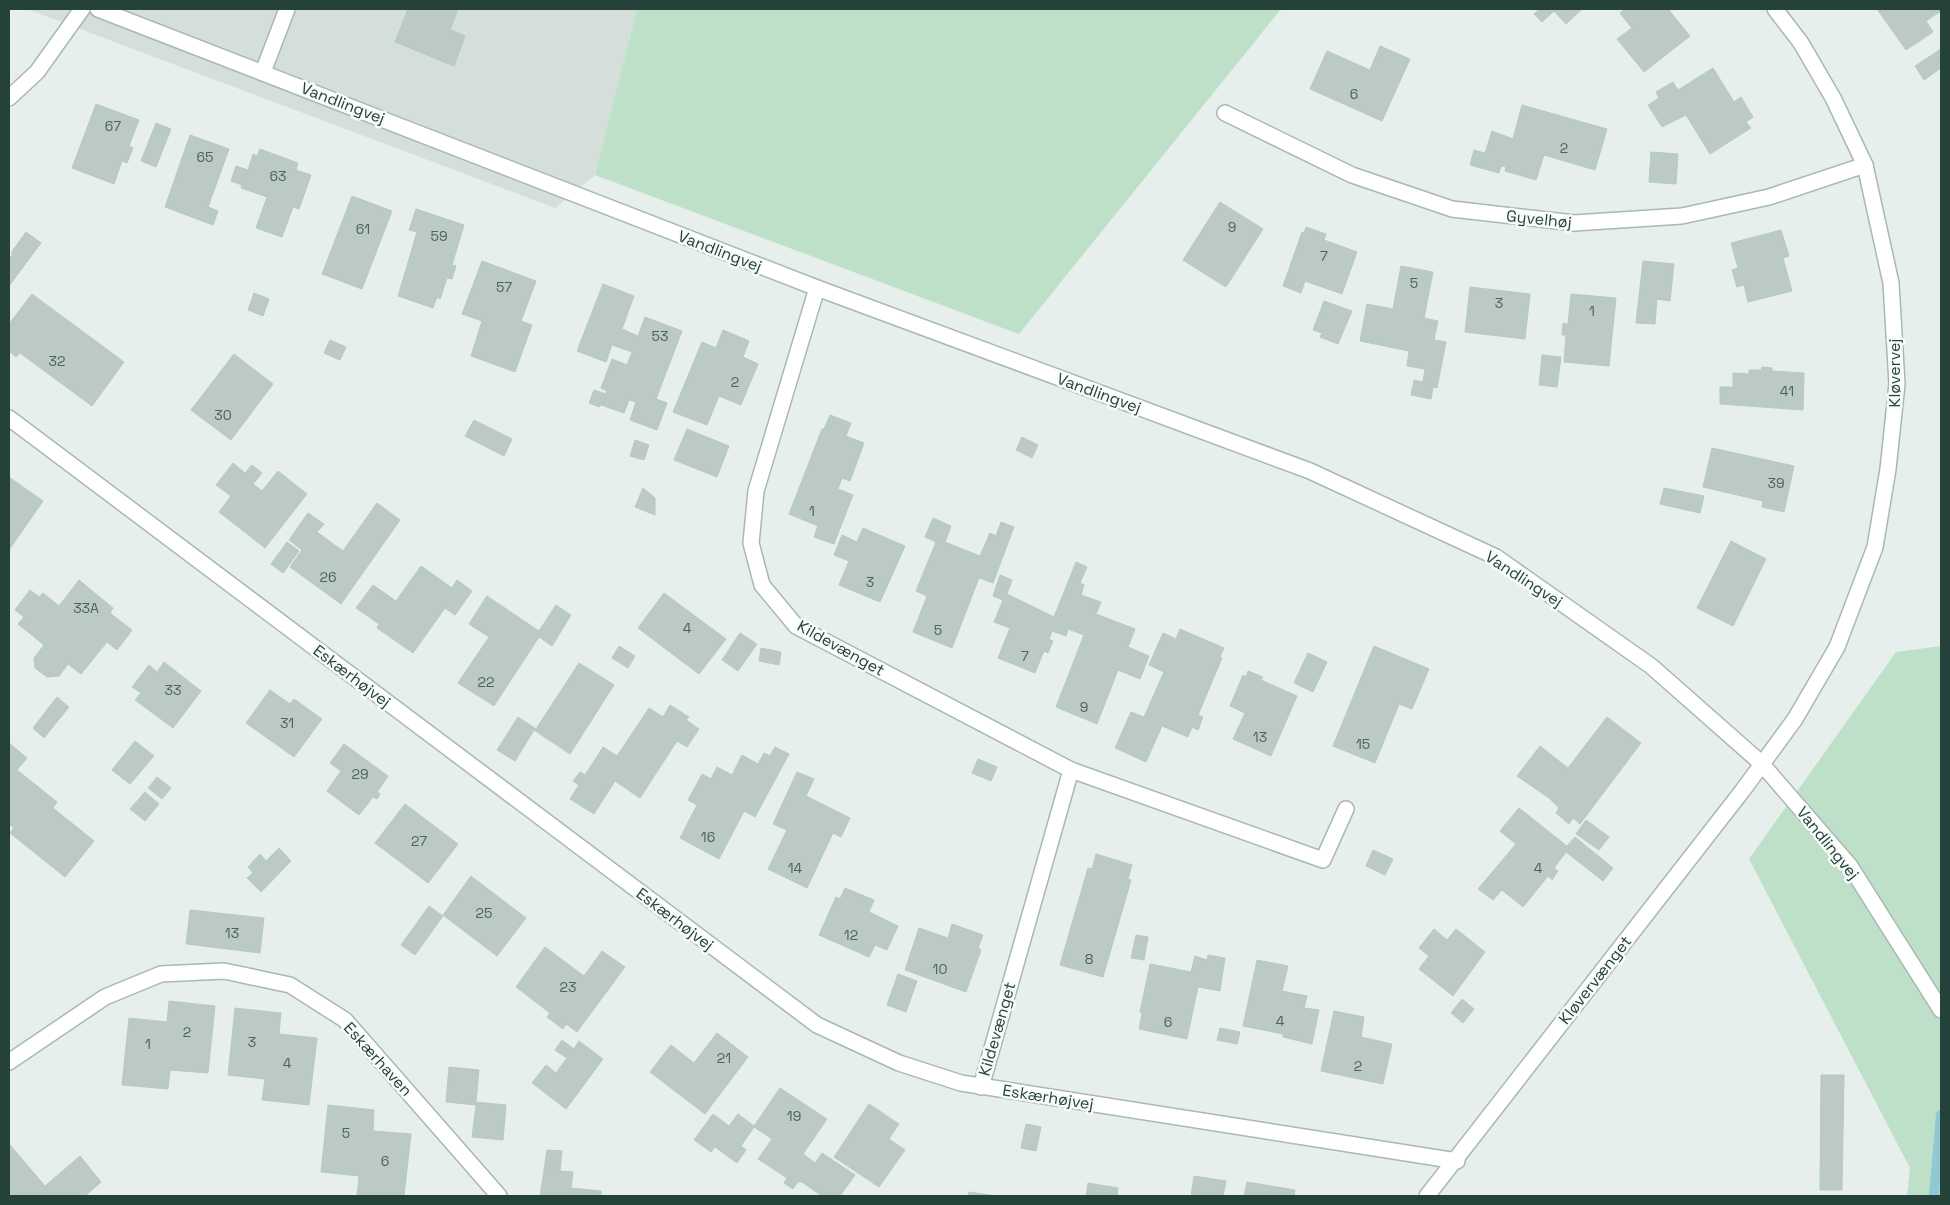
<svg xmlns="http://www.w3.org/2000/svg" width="1950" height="1205" font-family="'Space Grotesk',sans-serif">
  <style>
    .built { fill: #d4dfda }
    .green { fill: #bfe0c8 }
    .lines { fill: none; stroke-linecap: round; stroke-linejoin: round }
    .stream { stroke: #8ec9d4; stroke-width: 10 }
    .building { fill: #bbcac4; stroke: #b8c9c2 }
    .minor-casing { stroke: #a8b8b2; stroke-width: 18 }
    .minor { stroke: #fff; stroke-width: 15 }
    .labels { text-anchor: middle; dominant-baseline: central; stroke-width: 5; stroke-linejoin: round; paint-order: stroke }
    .number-label { font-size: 14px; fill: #4a645c }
    .street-label { font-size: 16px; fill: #24423a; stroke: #f7fbf9 }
  </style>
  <rect width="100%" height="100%" fill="#e6efeb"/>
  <!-- built -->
  <polygon class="built" points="27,9 637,9 595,175 555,208"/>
  <!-- green -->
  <g class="green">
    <polygon points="637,9 1281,9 1019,334 595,175"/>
    <polygon points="1941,646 1941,1196 1907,1196 1910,1168 1749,859 1896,652"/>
  </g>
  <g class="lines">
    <!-- stream -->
    <polyline class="stream" points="1934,1196 1941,1115"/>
  </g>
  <!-- building -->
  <g class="building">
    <polygon points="408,9 458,9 450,30 465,36 454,66 395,42"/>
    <polygon points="1540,9 1582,9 1566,24 1554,11 1542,22 1534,14"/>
    <polygon points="1625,9 1668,9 1690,36 1644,72 1617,39 1632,28 1620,13"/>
    <polygon points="1877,9 1941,9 1941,11 1926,21 1933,32 1906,50"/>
    <polygon points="1380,46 1410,59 1382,121 1310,89 1327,51 1370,70"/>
    <polygon points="1941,49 1941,68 1924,80 1915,66"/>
    <polygon points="1713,68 1734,102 1741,97 1753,117 1746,122 1751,128 1710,154 1686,115 1662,127 1648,105 1659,98 1656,92 1673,82 1678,90"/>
    <polygon points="96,104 139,120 129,146 133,148 127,163 122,161 114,184 72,168"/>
    <polygon points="1522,105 1607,129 1595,170 1544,155 1536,180 1505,171 1506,167 1501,166 1499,173 1470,165 1474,150 1485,153 1492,131 1513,139"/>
    <polygon points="156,123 171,129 156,167 141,161"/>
    <polygon points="190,135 229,149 208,207 218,211 213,225 165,207"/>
    <polygon points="260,149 298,163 296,170 311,175 299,209 293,207 282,237 256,228 267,197 241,188 242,185 231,181 236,166 248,170 253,154 257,156"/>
    <polygon points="1651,152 1678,154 1676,184 1649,182"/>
    <polygon points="352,196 392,211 362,289 322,274"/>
    <polygon points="1220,202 1263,229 1226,287 1183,260"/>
    <polygon points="416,209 464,225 452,265 456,266 452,279 447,278 440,299 437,297 433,308 398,296 417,232 409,230"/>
    <polygon points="1306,227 1326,234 1324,240 1357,252 1342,294 1305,281 1301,293 1283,286 1302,232 1304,233"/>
    <polygon points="1781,230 1789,256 1783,258 1792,291 1748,302 1744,285 1737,287 1732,270 1738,268 1731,243"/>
    <polygon points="26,232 41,243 9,286 9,259 13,254 11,253"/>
    <polygon points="482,261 536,281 521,321 532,325 515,372 471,356 482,321 462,314"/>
    <polygon points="1643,261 1674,264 1670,301 1657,299 1655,324 1636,323"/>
    <polygon points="1401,266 1433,272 1424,318 1438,321 1434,340 1446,342 1437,388 1433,387 1431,399 1411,395 1414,380 1423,382 1425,369 1407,366 1409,351 1360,341 1367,304 1393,309"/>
    <polygon points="603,284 634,296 622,329 638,336 645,317 682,331 656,399 667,403 657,430 630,420 636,402 629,400 624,413 601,405 599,407 589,403 594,390 606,394 607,391 601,388 612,359 627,365 632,352 612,345 606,362 577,351"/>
    <polygon points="1470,287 1530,294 1525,339 1465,332"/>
    <polygon points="254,293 269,299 263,316 248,310"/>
    <polygon points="32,294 124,362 92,406 20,353 16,357 9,351 9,324"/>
    <polygon points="1571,294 1616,298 1609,366 1564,362 1566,335 1562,335 1563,323 1568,324"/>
    <polygon points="1324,301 1352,311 1338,344 1320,337 1322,333 1313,330"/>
    <polygon points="723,330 749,341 743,357 758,364 741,405 719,396 707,425 673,412 702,342 716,348"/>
    <polygon points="330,340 346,347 340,360 324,353"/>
    <polygon points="234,354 273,384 231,440 191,410"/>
    <polygon points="1542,355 1561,357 1557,387 1539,385"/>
    <polygon points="1762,367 1772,368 1772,371 1804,373 1803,410 1720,404 1720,387 1733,387 1733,373 1749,374 1749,370 1761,370"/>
    <polygon points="830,415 851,423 846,436 864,443 850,481 842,478 838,489 853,495 834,544 814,537 818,526 789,514 822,429 824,429"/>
    <polygon points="474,420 512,439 504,456 465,436"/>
    <polygon points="687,429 729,446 717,477 674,460"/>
    <polygon points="1022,437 1038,445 1032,458 1016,450"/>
    <polygon points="635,440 649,445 644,460 630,456"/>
    <polygon points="1712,448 1794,466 1784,512 1762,507 1763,501 1703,487"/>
    <polygon points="233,463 245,473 252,465 262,473 253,484 262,491 278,471 307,494 265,548 219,512 231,496 216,485"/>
    <polygon points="9,477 43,501 9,550"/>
    <polygon points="643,488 655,498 655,515 635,507"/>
    <polygon points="1664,488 1704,496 1700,513 1660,504"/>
    <polygon points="377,503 400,520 341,604 290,567 302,550 289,540 308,513 324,524 317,532 343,551"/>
    <polygon points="933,518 951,526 945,542 980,556 990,533 996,536 1001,522 1014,527 993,583 979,578 952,648 913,632 927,596 916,591 936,542 925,537"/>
    <polygon points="863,528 905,546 880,602 839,585 849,561 834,555 842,535 857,542"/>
    <polygon points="1731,541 1766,559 1733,626 1697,608"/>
    <polygon points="287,542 299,551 283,573 271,564"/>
    <polygon points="1076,562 1087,567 1080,583 1084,585 1081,595 1101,602 1096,614 1135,629 1128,647 1149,656 1140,679 1118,670 1097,724 1056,707 1084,635 1068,629 1066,636 1052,631 1049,639 1053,641 1048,653 1044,651 1035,673 998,658 1010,628 994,622 1003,600 993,596 1000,575 1012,580 1007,594 1054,617"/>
    <polygon points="421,566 452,588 457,580 472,591 455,615 445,608 413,653 377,628 379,624 356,608 373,585 396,601"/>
    <polygon points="79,580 113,608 110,613 132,630 117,650 107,642 81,674 68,664 59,676 47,677 35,668 34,658 44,645 18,624 24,617 15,610 30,590 39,597 43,593 59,606"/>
    <polygon points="664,593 726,639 699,674 638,628"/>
    <polygon points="487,596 539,631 556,605 571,615 552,646 539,637 494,706 458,683 489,637 469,624"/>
    <polygon points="1180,629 1224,648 1220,657 1222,658 1198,715 1203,717 1198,730 1192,727 1188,737 1162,726 1146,762 1115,748 1131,712 1144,717 1164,672 1149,665 1163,633 1176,639"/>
    <polygon points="740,633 757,644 738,671 722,660"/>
    <polygon points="619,646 635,656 628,668 612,658"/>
    <polygon points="1374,646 1429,669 1412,709 1399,704 1375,763 1333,746"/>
    <polygon points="761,648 781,652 779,665 759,661"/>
    <polygon points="1308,653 1327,662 1313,692 1294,683"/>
    <polygon points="164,662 201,691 173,728 135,700 141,693 132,687 149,665 157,672"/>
    <polygon points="579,663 614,685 570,754 534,730 515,761 497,750 518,717 536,729"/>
    <polygon points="1248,671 1263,677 1261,680 1297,696 1271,756 1233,739 1245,713 1230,706 1243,675 1246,677"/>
    <polygon points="270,690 290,704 294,699 322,719 294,757 246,723"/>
    <polygon points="57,697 69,707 44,738 33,728"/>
    <polygon points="670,705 689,717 686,720 699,729 687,747 677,741 640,798 615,781 594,814 570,799 579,785 573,781 580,772 585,775 603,747 617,756 649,708 663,717"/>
    <polygon points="1607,717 1641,743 1580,824 1573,818 1569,824 1556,813 1559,808 1549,798 1517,776 1540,746 1568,768"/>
    <polygon points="135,741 154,756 130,784 112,770"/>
    <polygon points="9,743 27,758 17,770 57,802 53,808 94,841 65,877 10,833 14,828 9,824"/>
    <polygon points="344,744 388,776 377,792 380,794 377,799 373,797 359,815 327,791 341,771 330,763"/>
    <polygon points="775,747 789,754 755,817 744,811 719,859 680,838 697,805 688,800 702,774 711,779 717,767 732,775 742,755 758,764 764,753 770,756"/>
    <polygon points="978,759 997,767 991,781 972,773"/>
    <polygon points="797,772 814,779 806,796 850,818 841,837 833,833 807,888 768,869 787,830 773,824"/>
    <polygon points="157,777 171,788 162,799 148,788"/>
    <polygon points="145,792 159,804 145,821 130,809"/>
    <polygon points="405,804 458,844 428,883 375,843"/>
    <polygon points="1519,808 1567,846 1575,837 1613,868 1603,881 1566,852 1554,868 1558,871 1552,880 1548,876 1523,907 1502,890 1493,900 1478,889 1516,844 1500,831"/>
    <polygon points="1586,820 1609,837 1599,850 1576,834"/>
    <polygon points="279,848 291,861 261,892 247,878 253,873 248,867 260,854 266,861"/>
    <polygon points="1373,850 1393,859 1385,875 1366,866"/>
    <polygon points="1096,854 1132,865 1128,879 1131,880 1103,977 1060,965 1088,868 1092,869"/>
    <polygon points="471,876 526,918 497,956 443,915"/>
    <polygon points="845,888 874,900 869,912 898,926 887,950 875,945 869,957 819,935 836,897 840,899"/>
    <polygon points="429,906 443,916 415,955 401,945"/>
    <polygon points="190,910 264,918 260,953 186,944"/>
    <polygon points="952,924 983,935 978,948 981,950 966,992 905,970 919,928 948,938"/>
    <polygon points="1434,929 1447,940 1456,929 1485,952 1453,996 1419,969 1429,956 1419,948"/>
    <polygon points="1136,935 1148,937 1144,960 1131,958"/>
    <polygon points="545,947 584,976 602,951 625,967 577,1032 566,1024 563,1029 547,1017 550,1013 516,987"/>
    <polygon points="1208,955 1225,958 1220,991 1198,987 1187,1039 1139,1029 1142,1013 1140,1012 1150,964 1191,972 1195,956 1207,960"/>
    <polygon points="1257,960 1288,966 1282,991 1307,996 1304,1008 1319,1010 1312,1044 1283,1037 1283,1034 1243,1026"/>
    <polygon points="898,974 917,981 906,1012 887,1005"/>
    <polygon points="1462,999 1474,1009 1463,1023 1451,1013"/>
    <polygon points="169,1001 215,1006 208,1073 170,1070 168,1089 122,1085 129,1018 167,1022"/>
    <polygon points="235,1008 281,1013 279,1034 317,1038 309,1105 262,1100 265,1079 228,1075"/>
    <polygon points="1334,1011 1364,1017 1361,1037 1392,1044 1383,1084 1321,1071"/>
    <polygon points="1220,1028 1240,1032 1237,1044 1217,1040"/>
    <polygon points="717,1033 748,1057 705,1114 650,1072 671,1045 694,1063"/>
    <polygon points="562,1040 574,1049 579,1041 603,1059 566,1109 532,1083 546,1065 556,1073 567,1058 555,1050"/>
    <polygon points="449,1067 479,1070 476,1102 506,1105 503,1140 472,1137 476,1105 446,1102"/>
    <polygon points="1821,1075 1844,1075 1842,1190 1820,1190"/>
    <polygon points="780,1088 827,1119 803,1154 815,1163 822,1153 855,1175 840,1196 822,1196 802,1182 798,1182 793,1189 784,1183 787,1178 758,1159 772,1139 754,1127 741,1146 746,1150 737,1163 715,1147 711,1152 694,1140 713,1114 729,1126 738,1114 754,1126"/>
    <polygon points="869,1104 899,1124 889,1139 905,1150 879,1187 834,1157"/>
    <polygon points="328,1105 374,1110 373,1131 411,1134 404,1196 357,1196 359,1176 321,1172"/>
    <polygon points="1026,1124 1041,1127 1036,1151 1021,1148"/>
    <polygon points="10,1145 45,1186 80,1156 101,1182 85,1196 9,1196"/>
    <polygon points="547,1150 562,1151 560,1171 573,1172 571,1188 601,1191 601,1196 540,1196"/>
    <polygon points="1194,1176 1226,1181 1223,1196 1191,1196"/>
    <polygon points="1247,1182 1295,1190 1294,1196 1244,1196"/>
    <polygon points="1088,1183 1118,1188 1117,1196 1086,1196"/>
    <polygon points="969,1192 997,1196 968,1196"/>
  </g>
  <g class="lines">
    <!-- minor casing -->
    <g class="minor-casing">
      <g id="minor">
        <polyline points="98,9 817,288 1310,471 1496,557 1651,666 1761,763 1850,866 1941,1010"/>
        <polyline points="263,72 287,9"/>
        <polyline points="9,98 37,72 82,9"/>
        <polyline points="1225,113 1352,175 1452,209 1574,223 1682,216 1769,197 1865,165"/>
        <polyline points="817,288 756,491 751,543 762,585 796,626 1071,770 1323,860 1346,809"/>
        <polyline points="9,418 817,1025 899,1063 961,1083 1457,1161"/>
        <polyline points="9,1062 105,997 161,974 224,971 290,985 345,1020 499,1196"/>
        <polyline points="981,1087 1071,770"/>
        <polyline points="1427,1196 1743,790 1795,719 1837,647 1875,547 1888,469 1897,384 1891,283 1865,165 1833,98 1801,43 1775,9"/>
      </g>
    </g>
    <!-- minor -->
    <use href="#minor" class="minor"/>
  </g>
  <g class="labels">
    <!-- number labels -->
    <g class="number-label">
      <text x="1354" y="94">6</text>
      <text x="113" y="126">67</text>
      <text x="1564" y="148">2</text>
      <text x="205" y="157">65</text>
      <text x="278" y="176">63</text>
      <text x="1232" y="227">9</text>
      <text x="363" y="229">61</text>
      <text x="439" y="236">59</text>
      <text x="1324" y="256">7</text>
      <text x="1414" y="283">5</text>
      <text x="504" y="287">57</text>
      <text x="1499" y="303">3</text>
      <text x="1592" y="311">1</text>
      <text x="660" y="336">53</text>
      <text x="57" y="361">32</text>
      <text x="735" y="382">2</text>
      <text x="1787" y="391">41</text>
      <text x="223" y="415">30</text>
      <text x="1776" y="483">39</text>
      <text x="812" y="511">1</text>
      <text x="328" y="577">26</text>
      <text x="870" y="582">3</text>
      <text x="86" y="608">33A</text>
      <text x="687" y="628">4</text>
      <text x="938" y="630">5</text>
      <text x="1025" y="656">7</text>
      <text x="486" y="682">22</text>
      <text x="173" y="690">33</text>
      <text x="1084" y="707">9</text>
      <text x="287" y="723">31</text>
      <text x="1260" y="737">13</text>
      <text x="1363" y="744">15</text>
      <text x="360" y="774">29</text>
      <text x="708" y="837">16</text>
      <text x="419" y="841">27</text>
      <text x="795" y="868">14</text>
      <text x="1538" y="868">4</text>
      <text x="484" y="913">25</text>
      <text x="232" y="933">13</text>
      <text x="851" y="935">12</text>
      <text x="1089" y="959">8</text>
      <text x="940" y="969">10</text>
      <text x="568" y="987">23</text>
      <text x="1280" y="1021">4</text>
      <text x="1168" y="1022">6</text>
      <text x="187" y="1032">2</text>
      <text x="252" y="1042">3</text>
      <text x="148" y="1044">1</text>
      <text x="724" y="1058">21</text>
      <text x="287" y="1063">4</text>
      <text x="1358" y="1066">2</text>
      <text x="794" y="1116">19</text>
      <text x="346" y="1133">5</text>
      <text x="385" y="1161">6</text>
    </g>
    <!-- street labels -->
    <g class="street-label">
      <text transform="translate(343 103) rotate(21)">Vandlingvej</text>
      <text transform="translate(1539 219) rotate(6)">Gyvelhøj</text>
      <text transform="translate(720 251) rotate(21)">Vandlingvej</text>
      <text transform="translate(1894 373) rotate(-90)">Kløvervej</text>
      <text transform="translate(1099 393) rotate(20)">Vandlingvej</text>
      <text transform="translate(1524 579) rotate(33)">Vandlingvej</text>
      <text transform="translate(841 648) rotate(29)">Kildevænget</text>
      <text transform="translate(352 676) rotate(37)">Eskærhøjvej</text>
      <text transform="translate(1828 843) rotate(51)">Vandlingvej</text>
      <text transform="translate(675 919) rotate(37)">Eskærhøjvej</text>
      <text transform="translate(1595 980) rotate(-52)">Kløvervænget</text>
      <text transform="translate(997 1029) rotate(-74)">Kildevænget</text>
      <text transform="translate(378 1059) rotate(48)">Eskærhaven</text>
      <text transform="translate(1048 1097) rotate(9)">Eskærhøjvej</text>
    </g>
  </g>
  <!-- border -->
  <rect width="1950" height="1205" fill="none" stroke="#24423a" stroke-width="20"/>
</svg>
